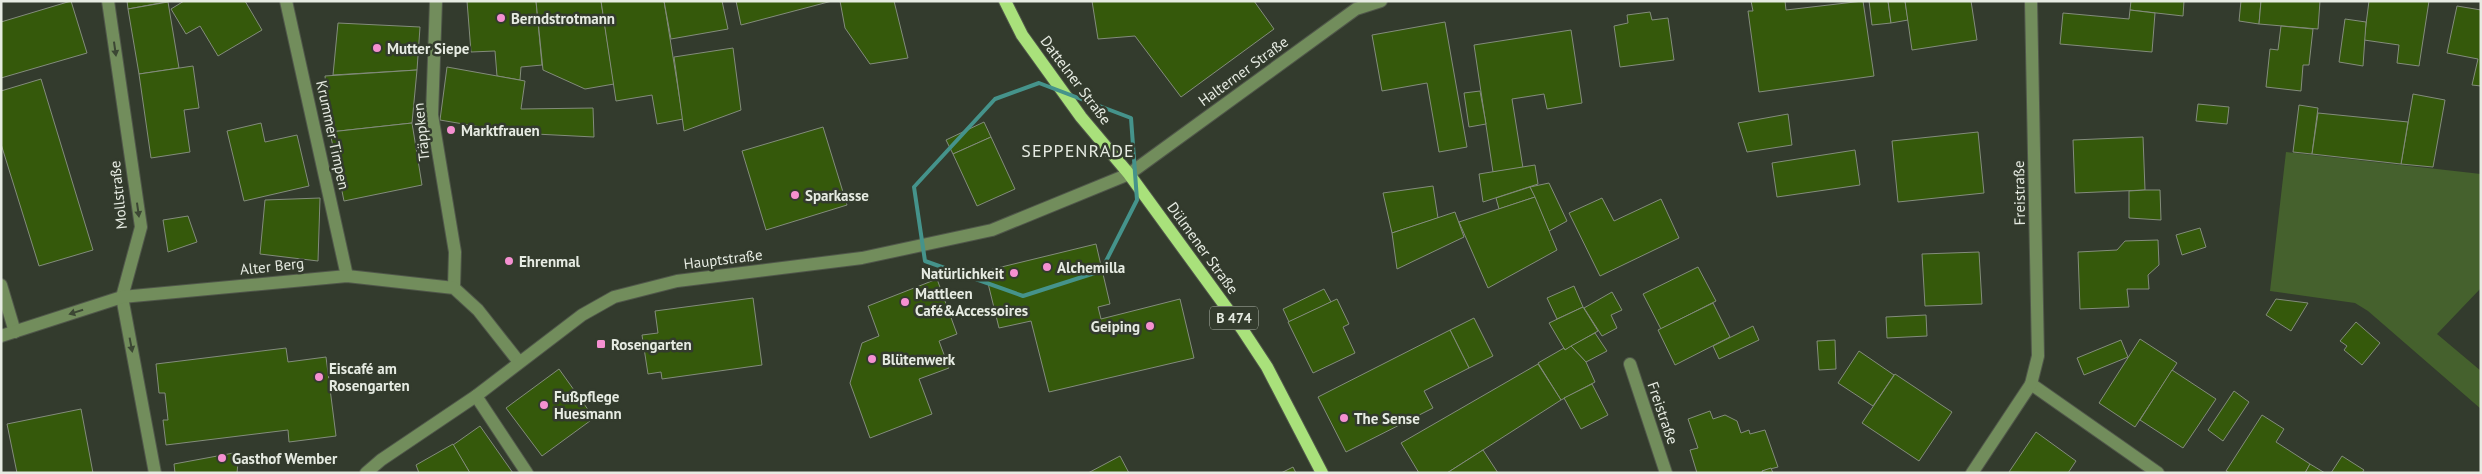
<svg xmlns="http://www.w3.org/2000/svg" width="2482" height="474" font-family="'PT Sans',sans-serif">
  <style>
    .green { fill: #45612d }
    .building { fill: #35590b; stroke: #838c7c }
    .lines { fill: none; stroke-linecap: round; stroke-linejoin: round }
    .minor-casing { stroke: #50574a; stroke-width: 14 }
    .major-casing { stroke: #50574a; stroke-width: 14 }
    .minor { stroke: #728d5c; stroke-width: 12 }
    .major { stroke: #a9e17b; stroke-width: 12 }
    .oneway { fill: #3c4734 }
    .marked { fill: none; stroke: #45938b; stroke-width: 4; stroke-linejoin: round }
    .poi-dot { fill: #f590d1; stroke: #333b2d; stroke-width: 2 }
    .labels { text-anchor: middle; dominant-baseline: central; stroke-width: 5; stroke-linejoin: round; paint-order: stroke }
    .shield { fill: #333b2d; stroke: #b0b6ac; stroke-width: 1 }
    .shield-label { font-size: 14px; font-weight: bold; fill: #e6ebe2 }
    .poi-label { font-size: 15px; font-weight: bold; fill: #e6ebe2; stroke: #333b2d; text-anchor: start }
    .street-label { font-size: 15px; fill: #e6ebe2; stroke: #333b2d }
    .quarter-label { font-size: 18px; letter-spacing: 1px; fill: #e6ebe2; stroke: #333b2d }
  </style>
  <rect width="100%" height="100%" fill="#333b2d"/>
  <!-- green -->
  <polygon class="green" points="2286,152 2481,174 2481,288 2437,334 2481,371 2481,409 2368,311 2355,303 2270,291"/>
  <!-- building -->
  <g class="building">
    <polygon points="71,1 87,53 1,78 1,22"/>
    <polygon points="127,1 171,1 128,9"/>
    <polygon points="184,1 245,1 262,30 218,56 200,26 186,34 171,9"/>
    <polygon points="467,1 536,1 542,65 521,67 520,80 497,76 495,51 471,52"/>
    <polygon points="536,1 601,1 614,84 585,89 543,70"/>
    <polygon points="601,1 664,1 683,119 657,124 652,95 616,101"/>
    <polygon points="664,1 722,1 728,29 671,39"/>
    <polygon points="736,1 832,1 741,25"/>
    <polygon points="840,1 894,1 908,58 870,64 845,28"/>
    <polygon points="1092,1 1254,1 1274,29 1181,97 1135,36 1098,39"/>
    <polygon points="1751,1 1785,1 1786,10 1863,1 1874,76 1759,92 1748,11 1753,11"/>
    <polygon points="1869,1 1888,1 1891,23 1872,25"/>
    <polygon points="1888,1 1905,1 1908,20 1891,23"/>
    <polygon points="1905,1 1971,1 1977,40 1912,50"/>
    <polygon points="2131,1 2184,1 2183,16 2130,10"/>
    <polygon points="2241,1 2261,1 2259,24 2239,21"/>
    <polygon points="2261,1 2320,1 2318,29 2259,24"/>
    <polygon points="2369,1 2429,1 2419,66 2397,63 2399,45 2364,40"/>
    <polygon points="168,2 179,68 139,74 128,9"/>
    <polygon points="2457,6 2481,10 2481,86 2472,85 2478,59 2447,53"/>
    <polygon points="2130,10 2155,13 2152,52 2060,44 2063,13 2129,19"/>
    <polygon points="1650,12 1652,20 1668,18 1674,60 1620,67 1614,26 1628,23 1627,15"/>
    <polygon points="2345,19 2366,22 2363,66 2339,62"/>
    <polygon points="1445,22 1467,147 1439,152 1427,83 1382,91 1372,35"/>
    <polygon points="338,23 420,27 417,70 333,75"/>
    <polygon points="2281,26 2313,29 2309,65 2303,65 2301,91 2266,87 2270,49 2278,50"/>
    <polygon points="1571,30 1582,103 1547,109 1544,94 1512,99 1523,168 1493,172 1474,45"/>
    <polygon points="733,48 741,110 684,131 674,57"/>
    <polygon points="193,66 199,108 184,110 190,152 151,158 139,74"/>
    <polygon points="447,67 525,81 521,109 593,108 594,137 516,133 440,120"/>
    <polygon points="417,70 412,123 330,132 325,76"/>
    <polygon points="41,79 93,250 39,266 1,144 1,91"/>
    <polygon points="1480,91 1486,124 1469,127 1464,93"/>
    <polygon points="2413,94 2445,100 2433,167 2401,164"/>
    <polygon points="2198,104 2229,107 2227,124 2196,121"/>
    <polygon points="2299,105 2318,108 2312,154 2293,152"/>
    <polygon points="2318,113 2408,122 2401,164 2312,154"/>
    <polygon points="1788,114 1792,145 1747,152 1738,123"/>
    <polygon points="984,122 991,137 953,154 946,140"/>
    <polygon points="261,123 265,142 297,135 309,186 244,201 227,131"/>
    <polygon points="412,123 422,185 344,201 330,132"/>
    <polygon points="823,127 847,205 766,230 742,151"/>
    <polygon points="1978,132 1984,193 1898,202 1892,141"/>
    <polygon points="991,137 1015,189 977,206 953,154"/>
    <polygon points="2143,137 2145,190 2075,193 2073,140"/>
    <polygon points="1855,150 1860,185 1777,197 1772,163"/>
    <polygon points="1535,165 1538,184 1483,202 1479,174"/>
    <polygon points="1549,183 1567,221 1549,231 1530,187"/>
    <polygon points="1433,186 1438,218 1392,233 1383,193"/>
    <polygon points="1530,187 1535,197 1499,209 1496,198"/>
    <polygon points="2145,190 2160,190 2161,220 2129,218 2129,191"/>
    <polygon points="1535,197 1557,250 1488,288 1459,222"/>
    <polygon points="320,198 318,261 260,254 265,200"/>
    <polygon points="1602,198 1614,221 1661,199 1679,238 1600,276 1569,213"/>
    <polygon points="1455,212 1464,237 1397,269 1392,233"/>
    <polygon points="188,216 197,242 168,252 163,220"/>
    <polygon points="2200,228 2206,247 2182,255 2176,235"/>
    <polygon points="2158,240 2159,265 2148,275 2149,289 2127,289 2129,307 2080,309 2078,252 2117,250 2125,241"/>
    <polygon points="1096,244 1110,304 1098,307 1101,319 1180,299 1194,358 1049,392 1031,321 999,328 985,271"/>
    <polygon points="1979,252 1982,304 1925,306 1922,254"/>
    <polygon points="1698,267 1716,301 1661,329 1643,294"/>
    <polygon points="937,279 957,334 939,341 949,368 919,379 932,414 870,438 850,383 862,343 879,336 868,306"/>
    <polygon points="1574,286 1583,307 1557,319 1547,298"/>
    <polygon points="1324,289 1331,302 1289,322 1283,309"/>
    <polygon points="1612,292 1622,310 1611,315 1617,328 1602,336 1584,308"/>
    <polygon points="753,298 762,365 662,379 661,372 648,374 642,335 658,333 655,311"/>
    <polygon points="1337,299 1349,324 1343,327 1355,353 1313,373 1288,322"/>
    <polygon points="2276,299 2308,303 2291,331 2266,315"/>
    <polygon points="1713,303 1730,337 1675,365 1658,330"/>
    <polygon points="1583,307 1598,331 1565,350 1549,323"/>
    <polygon points="1926,315 1927,336 1887,338 1886,317"/>
    <polygon points="1474,318 1493,356 1469,368 1450,330"/>
    <polygon points="2356,322 2380,343 2362,365 2344,350 2347,346 2340,341"/>
    <polygon points="1753,326 1759,340 1719,359 1713,346"/>
    <polygon points="1450,330 1469,368 1424,391 1433,408 1346,452 1318,397"/>
    <polygon points="1595,333 1607,351 1586,362 1571,346"/>
    <polygon points="2140,339 2177,363 2135,427 2099,403"/>
    <polygon points="1835,340 1836,369 1819,370 1817,341"/>
    <polygon points="2121,340 2128,357 2084,375 2077,358"/>
    <polygon points="1571,346 1586,362 1595,382 1561,400 1538,363 1564,348 1565,350"/>
    <polygon points="286,348 288,362 326,357 336,436 289,442 288,430 166,445 163,420 168,420 165,393 159,393 156,364"/>
    <polygon points="1859,351 1894,375 1873,406 1838,383"/>
    <polygon points="1538,364 1561,400 1447,473 1419,473 1401,443"/>
    <polygon points="559,369 594,418 542,456 506,408"/>
    <polygon points="2172,370 2216,399 2183,448 2140,420"/>
    <polygon points="1895,374 1952,412 1919,461 1862,423"/>
    <polygon points="1592,384 1608,415 1581,429 1564,398"/>
    <polygon points="2234,391 2249,402 2223,441 2208,430"/>
    <polygon points="81,409 93,473 17,473 7,424"/>
    <polygon points="1710,411 1713,419 1725,415 1737,421 1741,433 1749,430 1750,434 1765,430 1778,467 1762,471 1763,473 1697,473 1690,450 1698,448 1688,419"/>
    <polygon points="2262,415 2284,429 2276,442 2310,464 2305,473 2230,473 2226,471"/>
    <polygon points="480,426 513,473 470,473 453,445"/>
    <polygon points="2036,432 2076,461 2068,473 2009,472"/>
    <polygon points="453,444 470,473 419,473 416,465"/>
    <polygon points="1483,450 1498,473 1447,473"/>
    <polygon points="239,452 237,473 175,473 174,464"/>
    <polygon points="1120,456 1129,473 1088,473"/>
    <polygon points="2342,456 2364,470 2362,473 2331,473"/>
    <polygon points="2310,464 2325,473 2305,473"/>
    <polygon points="1293,467 1296,473 1281,473"/>
    <polygon points="1771,468 1773,473 1763,473 1762,471"/>
  </g>
  <g class="lines">
    <!-- minor casing -->
    <g class="minor-casing">
      <g id="minor">
        <polyline points="108,1 141,227 122,297 155,473"/>
        <polyline points="286,1 347,276"/>
        <polyline points="436,1 432,115 455,252 454,288"/>
        <polyline points="1,285 15,332"/>
        <polyline points="1,336 122,297 347,276 454,288 478,310 519,362"/>
        <polyline points="1630,364 1666,473"/>
        <polyline points="2031,384 2158,473"/>
        <polyline points="476,396 527,473"/>
        <polyline points="366,473 381,460 476,396 582,315 614,297 677,281 862,258 992,230 1129,174 1356,9 1381,1"/>
        <polyline points="1972,473 2031,384 2038,356 2031,1"/>
      </g>
    </g>
    <!-- major casing -->
    <g class="major-casing">
      <polyline id="major" points="1005,1 1022,35 1081,117 1129,174 1242,329 1267,367 1322,473"/>
    </g>
    <!-- minor -->
    <use href="#minor" class="minor"/>
    <!-- major -->
    <use href="#major" class="major"/>
  </g>
  <!-- one-way arrows -->
  <defs><path id="oneway-solid" d="M-6-.8H1V-3.2L6.5 0L1 3.2V.8H-6Z" transform="scale(1.25)"/></defs>
  <g class="oneway">
    <use href="#oneway-solid" transform="translate(115 49) rotate(82)"/>
    <use href="#oneway-solid" transform="translate(138 210) rotate(82)"/>
    <use href="#oneway-solid" transform="translate(76 312) rotate(162)"/>
    <use href="#oneway-solid" transform="translate(131 345) rotate(79)"/>
  </g>
  <!-- marked area -->
  <path class="marked" d="M1039,83L1131,118L1137,200L1101,271L1023,296L925,261L914,187L995,99Z"/>
  <!-- markers -->
  <g class="poi-dot">
    <circle cx="501" cy="18" r="5"/>
    <circle cx="377" cy="48" r="5"/>
    <circle cx="451" cy="130" r="5"/>
    <circle cx="795" cy="195" r="5"/>
    <circle cx="509" cy="261" r="5"/>
    <circle cx="1047" cy="267" r="5"/>
    <circle cx="1014" cy="273" r="5"/>
    <circle cx="905" cy="302" r="5"/>
    <circle cx="1150" cy="326" r="5"/>
    <rect x="596" y="339" width="10" height="10" rx="2.5"/>
    <circle cx="872" cy="359" r="5"/>
    <circle cx="319" cy="377" r="5"/>
    <circle cx="544" cy="405" r="5"/>
    <circle cx="1344" cy="418" r="5"/>
    <circle cx="222" cy="458" r="5"/>
  </g>
  <g class="labels">
    <!-- shield labels -->
    <rect class="shield" x="1210" y="306.5" width="48" height="23" rx="4"/>
    <g class="shield-label">
      <text x="1234" y="318">B 474</text>
    </g>
    <!-- poi labels -->
    <g class="poi-label">
      <text x="511" y="18">Berndstrotmann</text>
      <text x="387" y="48">Mutter Siepe</text>
      <text x="461" y="130">Marktfrauen</text>
      <text x="805" y="195">Sparkasse</text>
      <text x="519" y="261">Ehrenmal</text>
      <text x="1057" y="267">Alchemilla</text>
      <text x="1004" y="273" text-anchor="end">Natürlichkeit</text>
      <text x="915" y="293">Mattleen<tspan x="915" dy="17">Café&amp;Accessoires</tspan></text>
      <text x="1140" y="326" text-anchor="end">Geiping</text>
      <text x="611" y="344">Rosengarten</text>
      <text x="882" y="359">Blütenwerk</text>
      <text x="329" y="368">Eiscafé am<tspan x="329" dy="17">Rosengarten</tspan></text>
      <text x="554" y="396">Fußpflege<tspan x="554" dy="17">Huesmann</tspan></text>
      <text x="1354" y="418">The Sense</text>
      <text x="232" y="458">Gasthof Wember</text>
    </g>
    <!-- street labels -->
    <g class="street-label">
      <text transform="translate(1243 71) rotate(-36)">Halterner Straße</text>
      <text transform="translate(1076 80) rotate(53)">Dattelner Straße</text>
      <text transform="translate(421 132) rotate(-96)">Träppken</text>
      <text transform="translate(333 135) rotate(78)">Krummer Timpen</text>
      <text transform="translate(2019 193) rotate(-91)">Freistraße</text>
      <text transform="translate(118 195) rotate(-96)">Mollstraße</text>
      <text transform="translate(1203 248) rotate(54)">Dülmener Straße</text>
      <text transform="translate(723 259) rotate(-7)">Hauptstraße</text>
      <text transform="translate(272 266) rotate(-6)">Alter Berg</text>
      <text transform="translate(1663 413) rotate(71)">Freistraße</text>
    </g>
    <!-- quarter labels -->
    <g class="quarter-label">
      <text x="1078" y="150">SEPPENRADE</text>
    </g>
  </g>
  <!-- border -->
  <rect width="2482" height="474" fill="none" stroke="#e6ebe2" stroke-width="5"/>
</svg>
